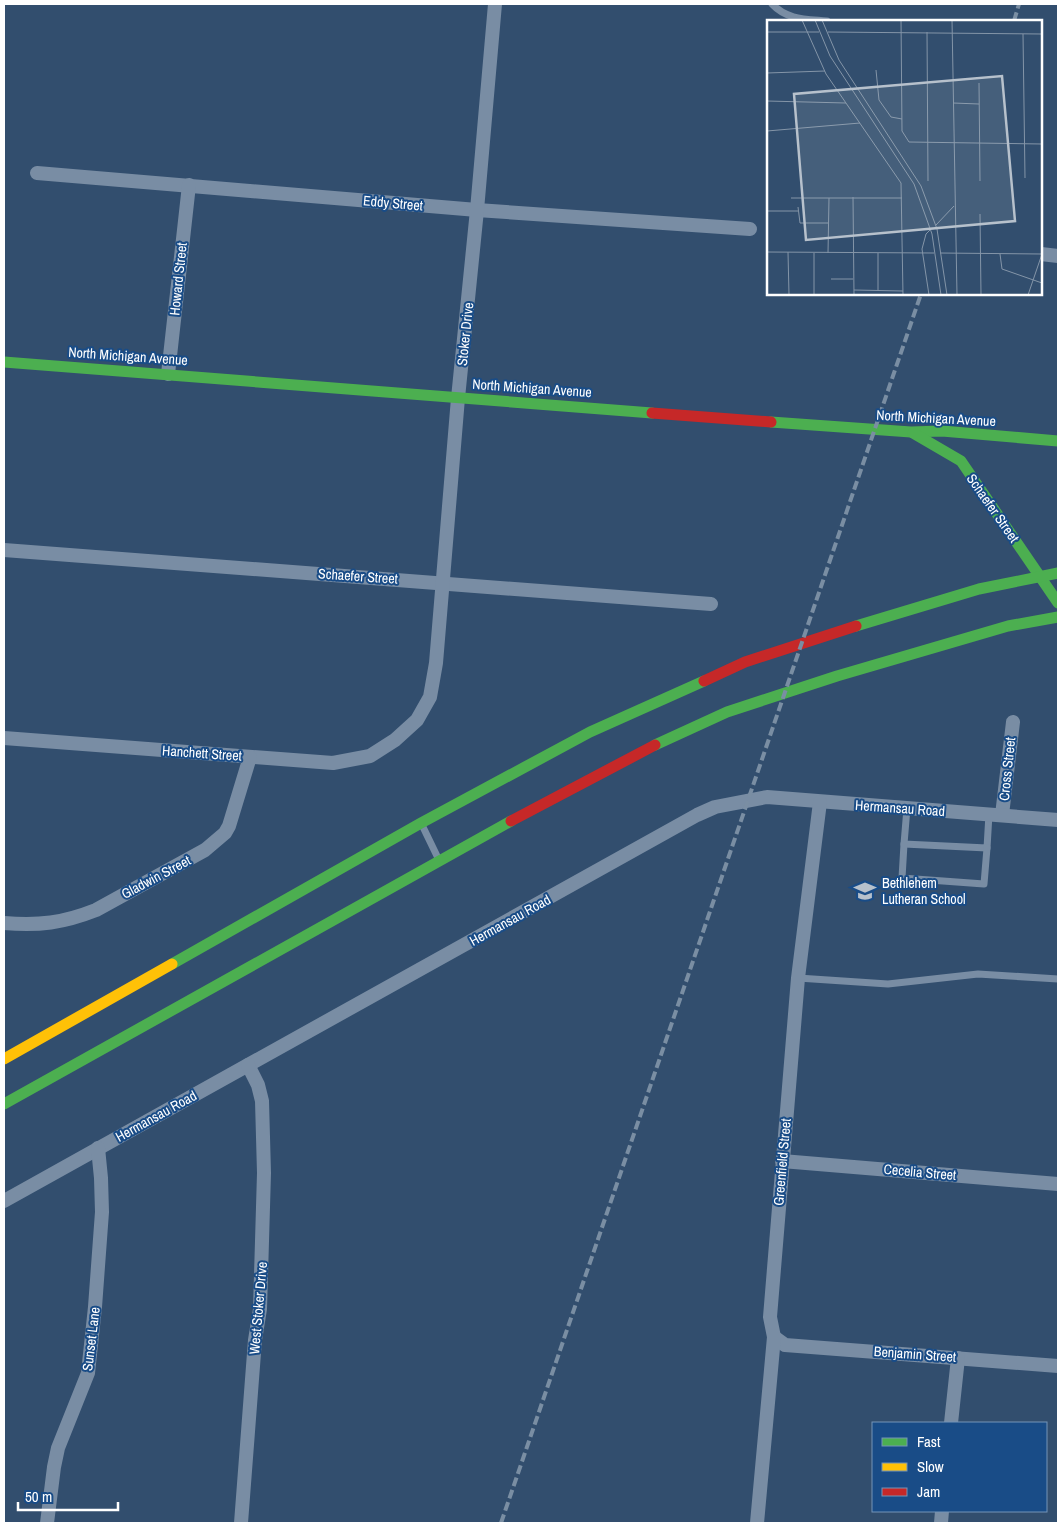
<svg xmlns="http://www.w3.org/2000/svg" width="1062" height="1527" font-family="'Archivo Narrow',sans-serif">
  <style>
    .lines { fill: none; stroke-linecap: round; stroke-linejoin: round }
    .lane { stroke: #798da4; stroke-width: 7 }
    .street { stroke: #798da4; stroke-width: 14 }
    .fast { stroke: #4caf50; stroke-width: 11 }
    .slow { stroke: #ffc107; stroke-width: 11 }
    .jam { stroke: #c62828; stroke-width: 11 }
    .rail { stroke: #7a8ea3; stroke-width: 4; stroke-dasharray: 9 4; stroke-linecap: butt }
    .labels { text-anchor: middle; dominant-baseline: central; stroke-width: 4; stroke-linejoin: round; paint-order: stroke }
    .street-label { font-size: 14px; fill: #fff; stroke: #194c87 }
    .poi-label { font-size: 14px; fill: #fff; stroke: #194c87; text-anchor: start }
    .inset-road { fill: none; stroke: #8495a8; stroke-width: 1 }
    .view { fill: #b7c1cc; fill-opacity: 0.15; stroke: #b7c1cc; stroke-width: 2.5 }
    .inset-edge { fill: none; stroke: #fff; stroke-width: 2.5 }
  </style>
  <rect width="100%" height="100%" fill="#324e6e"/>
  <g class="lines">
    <!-- lane -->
    <g class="lane">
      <path d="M772,4C787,20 806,19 827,21"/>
      <polyline points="907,808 904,844 987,848 989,814"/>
      <polyline points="423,827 437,856"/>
      <polyline points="904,844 902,878 984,884 987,848"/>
      <polyline points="798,978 888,984 978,974 1058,979"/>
    </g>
    <!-- street -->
    <g class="street">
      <polyline points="37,173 477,210 750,229"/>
      <polyline points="1041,254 1058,256"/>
      <polyline points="168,374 189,185"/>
      <polyline points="4,550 711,604"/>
      <polyline points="4,738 333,763 370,756 395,740 417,720 430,697 436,663 458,398 477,210 495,4"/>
      <polyline points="1002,815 1013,722"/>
      <path d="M4,923C39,926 63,923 96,910L205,850L225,833L229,826L250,757"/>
      <polyline points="782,1161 1058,1184"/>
      <polyline points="4,1201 697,815 715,807 767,797 1058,820"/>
      <polyline points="774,1337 785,1345 1058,1366"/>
      <polyline points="951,1423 958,1358"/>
      <polyline points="47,1523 54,1467 58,1448 88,1373 95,1307 102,1212 101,1178 98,1148"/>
      <polyline points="241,1523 255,1340 260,1309 264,1173 262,1101 258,1085 248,1065"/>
      <polyline points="757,1523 774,1337 770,1317 798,978 820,802"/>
      <polyline points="941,1523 942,1511"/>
    </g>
    <!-- fast -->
    <g class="fast">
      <polyline points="4,362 652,413"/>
      <polyline points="771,422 911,432 942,431 1058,441"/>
      <polyline points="913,433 961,461 1058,603"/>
      <polyline points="856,626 979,589 1058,573"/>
      <polyline points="655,745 727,712 837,676 1008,626 1058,617"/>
      <polyline points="172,964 421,823 590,732 704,681"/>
      <polyline points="4,1104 511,821"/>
    </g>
    <!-- slow -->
    <polyline class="slow" points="4,1059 172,964"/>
    <!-- jam -->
    <g class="jam">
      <polyline points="652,413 771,422"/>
      <polyline points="704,681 745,662 856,626"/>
      <polyline points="511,821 655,745"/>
    </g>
    <!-- rail -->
    <g class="rail">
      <polyline points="1014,21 1019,4"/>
      <polyline points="501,1523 921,294"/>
    </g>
  </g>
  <!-- icons -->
  <defs>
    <g id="school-bare" transform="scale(1.725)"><path d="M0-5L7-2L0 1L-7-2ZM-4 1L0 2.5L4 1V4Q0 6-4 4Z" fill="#b7c1cc" stroke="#194c87" stroke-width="2.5" paint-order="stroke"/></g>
  </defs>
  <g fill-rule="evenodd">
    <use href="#school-bare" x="865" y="891"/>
  </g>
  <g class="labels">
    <!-- street labels -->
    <g class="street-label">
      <text transform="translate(393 203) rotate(5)">Eddy Street</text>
      <text transform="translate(178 279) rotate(-84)">Howard Street</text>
      <text transform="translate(465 334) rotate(-84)">Stoker Drive</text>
      <text transform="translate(128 356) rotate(4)">North Michigan Avenue</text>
      <text transform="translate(532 388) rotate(4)">North Michigan Avenue</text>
      <text transform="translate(936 418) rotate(3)">North Michigan Avenue</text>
      <text transform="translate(993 508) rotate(55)">Schaefer Street</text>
      <text transform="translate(358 576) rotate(4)">Schaefer Street</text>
      <text transform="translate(202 753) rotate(4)">Hanchett Street</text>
      <text transform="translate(1007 769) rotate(-84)">Cross Street</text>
      <text transform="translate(900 808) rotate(4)">Hermansau Road</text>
      <text transform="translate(156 877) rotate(-28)">Gladwin Street</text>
      <text transform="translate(510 920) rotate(-29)">Hermansau Road</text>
      <text transform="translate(156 1116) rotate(-29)">Hermansau Road</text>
      <text transform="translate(782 1162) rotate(-85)">Greenfield Street</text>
      <text transform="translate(920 1172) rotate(5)">Cecelia Street</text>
      <text transform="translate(258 1308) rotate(-85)">West Stoker Drive</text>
      <text transform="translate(91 1339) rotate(-83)">Sunset Lane</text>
      <text transform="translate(915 1354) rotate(4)">Benjamin Street</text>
    </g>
    <!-- poi labels -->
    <g class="poi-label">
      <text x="882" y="883">Bethlehem<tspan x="882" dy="16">Lutheran School</tspan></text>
    </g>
  </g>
  <!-- overview -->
  <g transform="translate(767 20)">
    <rect width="275" height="275" fill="#324e6e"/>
    <path class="inset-road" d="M35,0L59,54L134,163L136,275M48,0L63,36L147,164L165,214L174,275M55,0L72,40L154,166L170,209L180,275M134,0L135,111L142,122L275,124M185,0L190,275M0,12H52M61,12L275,14M160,12L161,161M256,14L258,158M109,50L112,80L124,97L135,99M0,53L58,51M212,63L213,161M0,81L79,83M186,83L212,84M0,111L93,103M86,177L87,275M24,178H135M31,187L33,203H61M0,191H31M213,194L214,275M169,205L187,186M0,232L167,233M21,232L22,275M47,233V275M61,233L62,178M111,233V270M173,233L275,234M233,234L235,249L275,263M64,259H86M87,270L136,271M162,275L155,229L159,214L164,209M261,275L275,234"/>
    <path class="view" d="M235,56L248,201L39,220L27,74Z"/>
    <rect width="275" height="275" class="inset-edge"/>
  </g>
  <!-- border -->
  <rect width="1062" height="1527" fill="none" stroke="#ffffff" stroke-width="10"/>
  <!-- legend -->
  <rect x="872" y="1422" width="175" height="90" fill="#194c87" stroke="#7594b7"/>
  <rect x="882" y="1438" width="25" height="8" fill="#4caf50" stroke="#7594b7"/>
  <text x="917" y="1447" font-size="15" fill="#ffffff">Fast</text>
  <rect x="882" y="1463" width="25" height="8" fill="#ffc107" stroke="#7594b7"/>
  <text x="917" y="1472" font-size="15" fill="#ffffff">Slow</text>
  <rect x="882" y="1488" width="25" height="8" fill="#c62828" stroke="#7594b7"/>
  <text x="917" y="1497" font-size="15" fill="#ffffff">Jam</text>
  <!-- scale -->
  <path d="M18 1502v8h100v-8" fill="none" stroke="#ffffff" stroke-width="2.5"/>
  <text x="25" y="1502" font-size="15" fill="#ffffff" stroke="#194c87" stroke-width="4" paint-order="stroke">50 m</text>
</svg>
